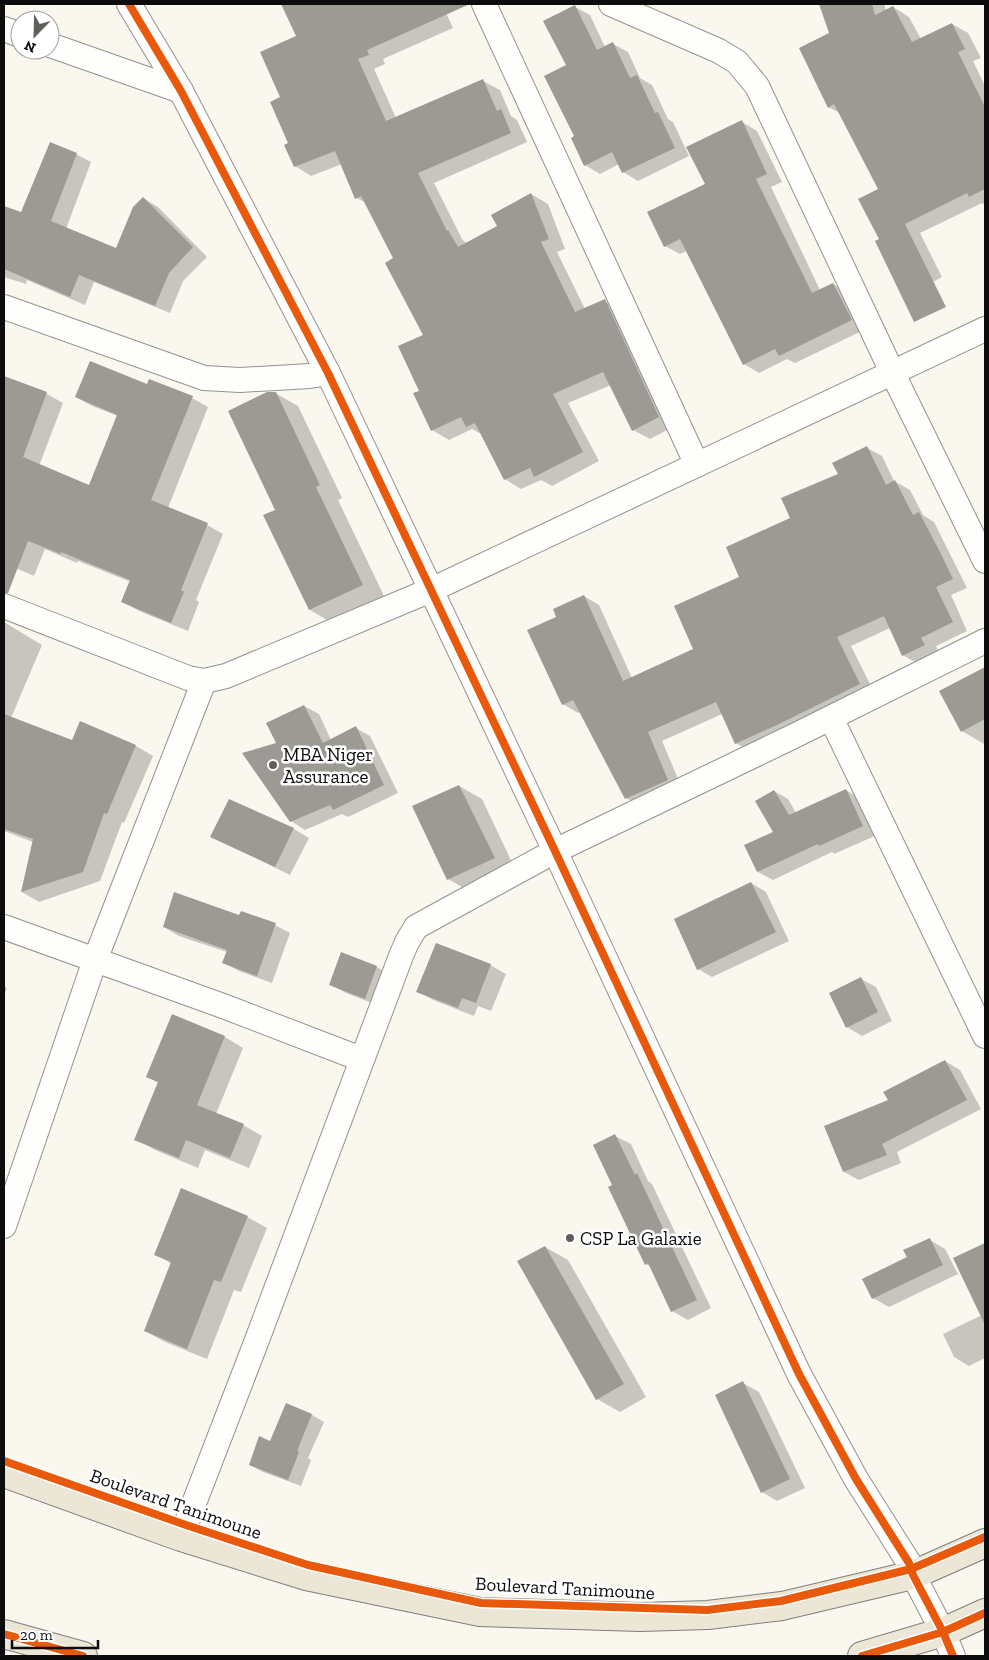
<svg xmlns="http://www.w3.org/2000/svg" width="989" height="1660" font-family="'Zilla Slab',serif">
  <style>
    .shadow { fill: #0003 }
    .building { fill: #9d9a95 }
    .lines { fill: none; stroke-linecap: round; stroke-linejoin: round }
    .street-casing { stroke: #93928e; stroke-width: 26 }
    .primary-casing { stroke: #807f7c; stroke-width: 30 }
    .street { stroke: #fefefd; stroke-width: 24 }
    .primary { stroke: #ece6d6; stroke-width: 28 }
    .cycleway-casing { stroke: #fff; stroke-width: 11 }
    .cycleway { stroke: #e8590c; stroke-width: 8 }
    .poi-dot { fill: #5f5e5b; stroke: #fff; stroke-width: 2 }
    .labels { text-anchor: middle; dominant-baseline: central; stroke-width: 5; stroke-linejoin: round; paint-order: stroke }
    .poi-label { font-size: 19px; fill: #0c0c0c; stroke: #fff; text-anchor: start }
    .street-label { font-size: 19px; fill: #0c0c0c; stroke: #fff }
  </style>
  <rect width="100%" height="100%" fill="#faf7ef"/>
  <!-- shadow -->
  <g class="shadow">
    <polygon points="282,4 442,4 453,28 383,59 385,64 374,69 396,118 483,81 500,90 511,116 517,120 527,142 434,183 462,239 467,244 499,226 531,194 548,204 565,249 557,252 585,309 605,301 622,310 675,426 650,439 633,430 611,385 568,403 599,461 552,486 541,480 521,489 505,479 483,435 472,429 449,440 432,430 421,391 425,336 395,259 367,203 356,198 342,164 311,176 295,166 282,98 298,37"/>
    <polygon points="821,4 884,4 886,11 893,7 909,17 921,39 952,24 968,33 981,58 973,61 985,86 985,205 982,203 920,233 942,277 913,293 881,239 880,190 840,113 828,107 830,33"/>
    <polygon points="575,7 590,15 605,47 613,44 628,52 640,78 652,85 668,119 673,122 689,156 638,181 623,172 619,164 600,174 585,165 576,137 567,66"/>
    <polygon points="742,122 757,131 782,182 771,187 820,290 833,284 848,293 866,329 795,363 787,359 759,373 744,364 687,251 680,254 665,246 706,185"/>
    <polygon points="76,154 91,162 66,229 116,250 143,198 158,207 207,257 183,281 170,313 94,282 85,305 27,280 26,284 4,277 4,208 22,214"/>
    <polygon points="4,377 47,394 63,403 39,466 89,487 118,416 92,406 76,397 148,386 192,398 208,407 168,508 207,525 223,534 196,600 199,602 188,631 139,611 123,602 131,582 78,561 77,563 45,549 34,576 4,563"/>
    <polygon points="275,393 298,406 342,498 338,500 385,598 332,623 310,610 277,510"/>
    <polygon points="867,448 882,456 894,481 910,490 923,515 934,522 967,588 951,595 967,631 936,646 939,654 918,664 903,655 890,628 851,646 874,692 751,752 736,743 722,714 662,741 682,788 641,806 626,798 580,712 578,713 563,704 558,617 584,596 599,605 632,678 695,650 741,577 792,519"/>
    <polygon points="4,622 42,645 11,718 73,742 81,723 136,746 153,756 124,823 122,822 100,881 39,902 22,892 33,842 4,831"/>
    <polygon points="985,669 985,744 984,744 962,731 940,692"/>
    <polygon points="304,706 319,714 331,740 356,728 370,736 398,793 348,817 342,814 305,830 291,821 278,744"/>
    <polygon points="459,786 482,799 516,871 471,892 448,879"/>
    <polygon points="846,790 860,799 877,835 834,854 832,852 773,880 758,872 746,846 775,832 774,791 788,799 796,813"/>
    <polygon points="230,800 294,829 309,838 290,875 211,836"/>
    <polygon points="751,883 766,892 789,941 712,977 698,969"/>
    <polygon points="240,917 275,925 290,933 272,983 239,971 224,963 227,952 179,936 164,927"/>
    <polygon points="342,954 377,967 392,976 380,1006 346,993 330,984"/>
    <polygon points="490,965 506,974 491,1011 478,1006 474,1016 433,1000 418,991"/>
    <polygon points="861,979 876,987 892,1021 862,1036 847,1027"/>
    <polygon points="4,986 7,988 4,996"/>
    <polygon points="225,1037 243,1048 216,1114 243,1125 262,1136 249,1168 205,1150 198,1168 155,1150 136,1139 159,1083 147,1077"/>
    <polygon points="945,1061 960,1070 981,1109 897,1152 901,1163 859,1180 844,1172 889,1101"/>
    <polygon points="615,1136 631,1144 648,1181 652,1184 711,1308 688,1320 672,1311 651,1267 646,1264 614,1186"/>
    <polygon points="247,1217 267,1228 241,1292 234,1290 207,1359 165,1342 145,1331 172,1264 155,1254"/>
    <polygon points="930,1240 945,1249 958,1274 889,1307 873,1298 864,1279 908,1258"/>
    <polygon points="985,1244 985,1358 969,1366 954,1357 943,1334 982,1315 955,1259"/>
    <polygon points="545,1247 568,1260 646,1397 620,1412 597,1399"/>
    <polygon points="743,1383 759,1392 805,1488 777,1501 762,1492"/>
    <polygon points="312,1415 324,1422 308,1458 311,1460 301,1486 263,1472 250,1465 271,1442"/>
  </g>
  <!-- building -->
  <g class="building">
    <polygon points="281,4 470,4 367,50 369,55 358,59 386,121 483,79 497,111 501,109 511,133 418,173 447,231 448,230 458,247 497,226 491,215 531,193 549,239 541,242 575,312 605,299 659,417 632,431 603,372 553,394 583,452 534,477 530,468 504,480 475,423 466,427 461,417 431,431 413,393 419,391 398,346 423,335 385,263 393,258 361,196 355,199 335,151 294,167 284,145 288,143 270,102 280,97 260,52 296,36"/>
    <polygon points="819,4 872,4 875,15 893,6 912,42 952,23 965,49 958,52 985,107 985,189 969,197 967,193 905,224 946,307 914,322 875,241 879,239 858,199 878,189 834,104 828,108 799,48 829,33"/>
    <polygon points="575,5 597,50 613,42 630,78 637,75 655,113 658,112 675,148 622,173 612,152 584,166 571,138 574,136 544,76 566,65 543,21"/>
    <polygon points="742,120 767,174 756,179 812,293 833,283 852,320 779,356 775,349 743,365 680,239 664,247 647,212 705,184 686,147"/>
    <polygon points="50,142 77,153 51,221 116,248 133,207 143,197 193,247 169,273 155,306 79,275 70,297 4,269 4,206 21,212"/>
    <polygon points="90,361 147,384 149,379 193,396 151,500 208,523 181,590 184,592 171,623 121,602 130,580 61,552 61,554 28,541 8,593 4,593 4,376 47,392 23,457 89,485 117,415 75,397"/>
    <polygon points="267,392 276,392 320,485 316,487 363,585 309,610 263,515 275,510 228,411"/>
    <polygon points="867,446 886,485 895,480 913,515 919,512 941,554 953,579 936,587 953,622 921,638 925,645 902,656 884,616 837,637 860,684 779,724 735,744 716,702 648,732 668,780 625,799 573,700 562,705 527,630 556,617 553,609 584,595 623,681 693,649 674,606 739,577 726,547 790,518 781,498 838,474 832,463"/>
    <polygon points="985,667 985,719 961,732 939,691"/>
    <polygon points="304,705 323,743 356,726 384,785 333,810 330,805 290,822 242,753 276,743 266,723"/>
    <polygon points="4,714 72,740 80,721 136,745 107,814 104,813 83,872 21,892 33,839 4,829"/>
    <polygon points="459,785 495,858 447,880 412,806"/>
    <polygon points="846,789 863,826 819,846 818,844 757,872 744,845 773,832 755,801 774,790 789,815"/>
    <polygon points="229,799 294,828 275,867 210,837"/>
    <polygon points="751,882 776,932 697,970 674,919"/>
    <polygon points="174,892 239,915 241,911 276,923 257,976 222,963 227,950 163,927"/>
    <polygon points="436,943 491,964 476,1003 462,998 458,1008 416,992"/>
    <polygon points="341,952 377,966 365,999 329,985"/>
    <polygon points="861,977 878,1012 846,1028 829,993"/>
    <polygon points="172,1014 225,1036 197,1105 244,1124 230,1158 186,1140 179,1158 134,1140 158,1082 146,1077"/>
    <polygon points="945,1060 967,1100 882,1144 887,1155 843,1172 824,1126 888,1100 883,1092"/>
    <polygon points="615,1134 635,1175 637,1173 697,1300 671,1312 648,1263 645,1265 608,1187 612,1185 593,1145"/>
    <polygon points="181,1188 248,1216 221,1282 214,1280 187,1349 144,1331 171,1262 154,1255"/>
    <polygon points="930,1238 943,1265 872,1299 862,1279 907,1257 903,1250"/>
    <polygon points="985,1243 985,1325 953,1258"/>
    <polygon points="545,1246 624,1384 596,1400 517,1261"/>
    <polygon points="743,1381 790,1479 761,1493 715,1395"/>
    <polygon points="286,1403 312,1414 297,1451 299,1452 288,1480 249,1465 259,1436 270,1441"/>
  </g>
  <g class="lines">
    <!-- street casing -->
    <g class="street-casing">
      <g id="street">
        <polyline points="129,4 181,91 328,373 555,851 799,1374 856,1479 909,1563 913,1575 943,1632 953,1656"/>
        <polyline points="484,4 697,465"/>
        <polyline points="611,4 719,51 737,62 757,86 892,372 985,561"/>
        <polyline points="4,29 20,35"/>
        <polyline points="50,45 181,91"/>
        <polyline points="4,307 204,378 240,380 310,376 328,373"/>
        <polyline points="4,606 188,678 204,681 226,676 431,590 985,329"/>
        <polyline points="831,718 985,1036"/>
        <polyline points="4,927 223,1006 361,1059"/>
        <polyline points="4,1226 95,960 204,681"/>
        <polyline points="181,1537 257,1340 401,956 407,942 416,927 555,851 792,737 985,641"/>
      </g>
    </g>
    <!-- primary casing -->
    <g class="primary-casing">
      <g id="primary">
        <polyline points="4,1473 181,1537 306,1576 480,1612 640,1617 708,1615 782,1606 913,1575 985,1543"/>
        <polyline points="4,1634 83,1656"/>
        <polyline points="862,1656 943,1632 985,1613"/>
      </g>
    </g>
    <!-- street -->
    <use href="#street" class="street"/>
    <!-- primary -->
    <use href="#primary" class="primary"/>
    <!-- cycleway casing -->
    <g class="cycleway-casing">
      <g id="cycleway">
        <polyline points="129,4 181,91 328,373 555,851 799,1374 856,1479 909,1563 913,1575 943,1632 953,1656"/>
        <polyline points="4,1461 186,1525 308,1565 481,1603 707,1610 781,1601 911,1569 985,1537"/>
        <polyline points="4,1634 83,1656"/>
        <polyline points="862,1656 943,1632 985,1613"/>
      </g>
    </g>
    <!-- cycleway -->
    <use href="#cycleway" class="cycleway"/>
  </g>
  <!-- markers -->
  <g class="poi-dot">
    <circle cx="273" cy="765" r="5"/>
    <circle cx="570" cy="1238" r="5"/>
  </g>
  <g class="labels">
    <!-- poi labels -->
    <g class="poi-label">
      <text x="283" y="754">MBA Niger<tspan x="283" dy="22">Assurance</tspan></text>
      <text x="580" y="1238">CSP La Galaxie</text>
    </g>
    <!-- street labels -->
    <g class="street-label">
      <text transform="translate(176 1504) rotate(19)">Boulevard Tanimoune</text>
      <text transform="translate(565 1588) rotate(3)">Boulevard Tanimoune</text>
    </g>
  </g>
  <!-- border -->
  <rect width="989" height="1660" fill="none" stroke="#0c0c0c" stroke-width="10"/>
  <!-- north arrow -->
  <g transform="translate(35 35) rotate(203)"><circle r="24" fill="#ffffff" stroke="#9e9e9e"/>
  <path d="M0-4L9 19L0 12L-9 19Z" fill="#5f5e5b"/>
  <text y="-8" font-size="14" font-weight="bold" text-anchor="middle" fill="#0c0c0c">N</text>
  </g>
  <!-- scale -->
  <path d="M12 1640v8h86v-8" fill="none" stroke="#0c0c0c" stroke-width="2.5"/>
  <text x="20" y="1640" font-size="15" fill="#0c0c0c" stroke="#ffffff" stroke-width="4" paint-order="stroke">20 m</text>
</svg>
